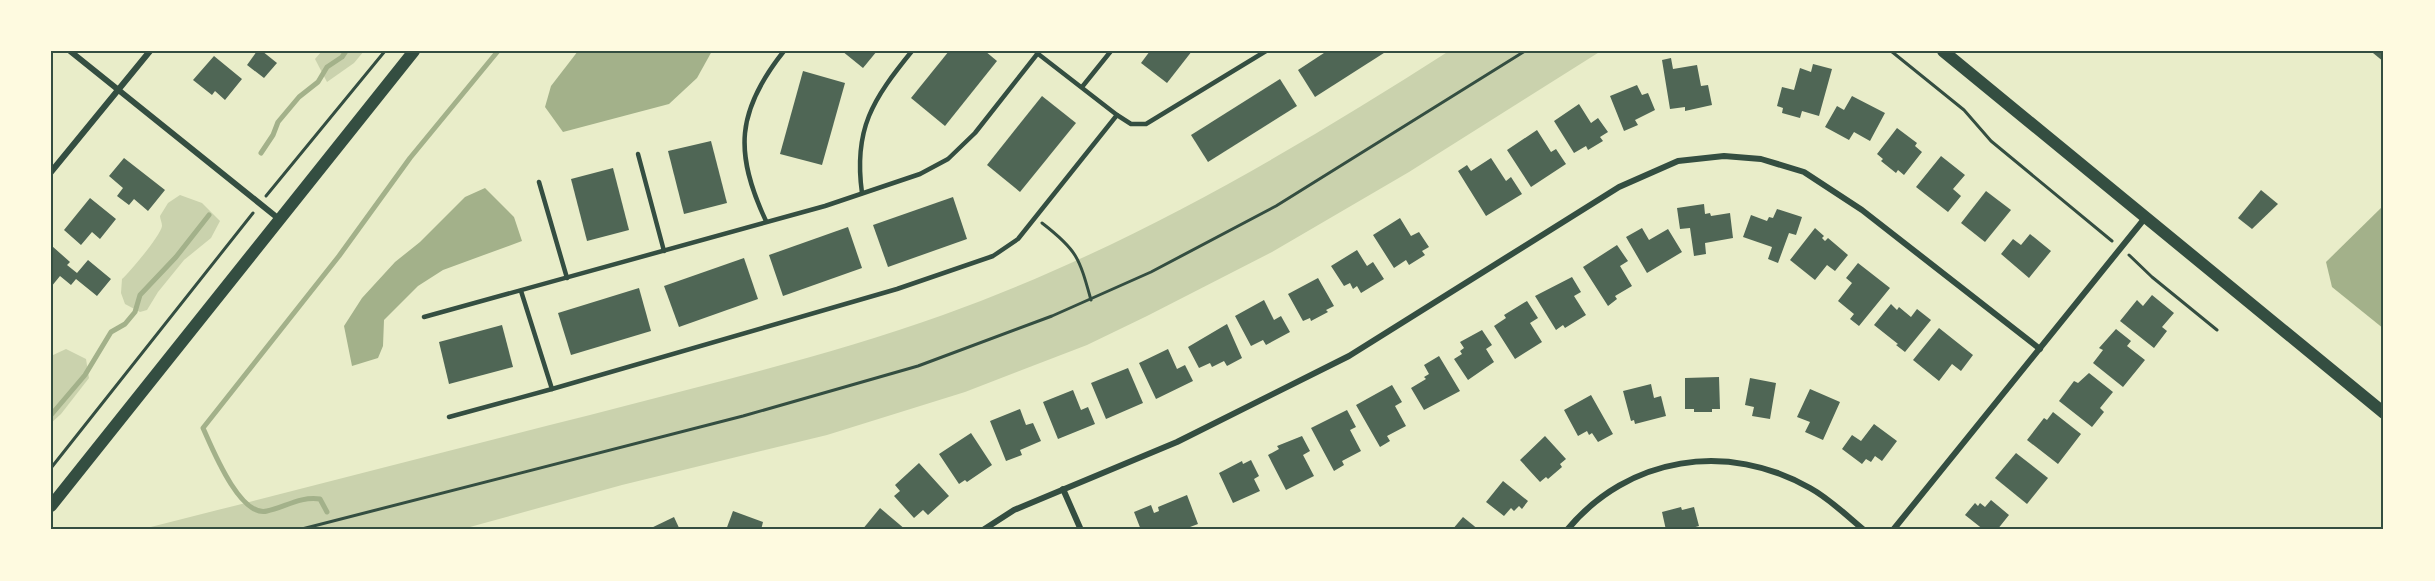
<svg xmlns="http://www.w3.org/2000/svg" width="2435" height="581" font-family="Ubuntu,sans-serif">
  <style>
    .green { fill: #cad2ad }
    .water { fill: #a3b18a }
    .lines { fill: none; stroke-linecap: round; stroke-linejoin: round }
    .stream { stroke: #a3b18a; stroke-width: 5 }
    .building { fill: #4f6655 }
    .path { stroke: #344e41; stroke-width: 3 }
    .service { stroke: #344e41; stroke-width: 4.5 }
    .minor { stroke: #344e41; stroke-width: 6 }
    .secondary { stroke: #344e41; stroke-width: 12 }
    .neatline { fill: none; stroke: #344e41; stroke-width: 2 }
  </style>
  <rect width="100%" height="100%" fill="#e9edc9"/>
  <!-- green -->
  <g class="green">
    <polygon points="322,51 364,51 354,63 327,82 315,59"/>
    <path d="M1449,51H1601L1409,172L1272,252L1147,316L1087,345L965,392L827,435L622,485L459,530H139C289,492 439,453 590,415C708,384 828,356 943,315C1122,251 1290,153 1449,51Z"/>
    <path d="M180,195L202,203L220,221L211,238L184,260L158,292L147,310L140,312L125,304L121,293L122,279C130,272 161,235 162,226C162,222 160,219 160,216L168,203Z"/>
    <polygon points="66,349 86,359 89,378 61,414 51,423 51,356"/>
  </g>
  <!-- water -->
  <g class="water">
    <polygon points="578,51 712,51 697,78 669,104 563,132 545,107 551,86"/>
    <polygon points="485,188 514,217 522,241 443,270 418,286 384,320 383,346 378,358 352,366 344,326 362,298 395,262 420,242 465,197"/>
    <polygon points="2384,205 2384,329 2332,287 2326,262"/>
  </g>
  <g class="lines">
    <!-- stream -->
    <g class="stream">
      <polyline points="261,153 273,135 278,122 299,97 318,82 327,67 342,57 346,51"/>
      <polyline points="51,415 85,375 111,332 125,324 135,312 140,295 176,257 209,215"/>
      <path d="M327,512L320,499C301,496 285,507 267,511C240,518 212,448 203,428L339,256L410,158L498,51"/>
    </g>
  </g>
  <!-- building -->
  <g class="building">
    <polygon points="257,51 262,51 277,63 264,78 247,65"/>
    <polygon points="842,51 877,51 863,68"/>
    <polygon points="949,51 985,51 997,61 945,126 911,98"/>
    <polygon points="1150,51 1192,51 1167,83 1141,63"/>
    <polygon points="1327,51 1387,51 1315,97 1298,70"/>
    <polygon points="2375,51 2384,51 2384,62 2373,53"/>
    <polygon points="214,56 242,79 225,100 215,91 212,95 193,80"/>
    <polygon points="1671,58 1673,69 1697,65 1701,86 1708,85 1712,105 1685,111 1685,107 1670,109 1662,60"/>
    <polygon points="1813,64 1832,69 1819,116 1802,111 1800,118 1782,113 1783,108 1777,106 1782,87 1794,90 1800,68 1811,72"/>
    <polygon points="803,71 845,83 822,165 780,154"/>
    <polygon points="1280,79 1297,106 1208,162 1191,135"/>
    <polygon points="1637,85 1642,95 1648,93 1655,110 1635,120 1638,125 1624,131 1610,96"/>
    <polygon points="1042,96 1076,123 1020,192 987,165"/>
    <polygon points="1852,96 1885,113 1870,141 1854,132 1849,140 1825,127 1837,106 1844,110"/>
    <polygon points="1579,104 1591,123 1598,118 1608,132 1600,137 1603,141 1588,150 1586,146 1574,153 1554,121"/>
    <polygon points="1897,128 1917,143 1915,146 1922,152 1904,175 1898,170 1896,173 1881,161 1883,159 1877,154"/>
    <polygon points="1537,130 1551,152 1556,149 1566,164 1531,187 1507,150"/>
    <polygon points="711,141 727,203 684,214 668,151"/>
    <polygon points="1941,156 1965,175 1953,189 1961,196 1948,212 1916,187"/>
    <polygon points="124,158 165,190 148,211 134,199 129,205 117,196 123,188 109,176"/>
    <polygon points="1491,158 1506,181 1511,177 1522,194 1486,216 1458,171 1467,165 1471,171"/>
    <polygon points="613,168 629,230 587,241 571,179"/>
    <polygon points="2261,190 2278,204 2252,229 2238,218"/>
    <polygon points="1986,191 2011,210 1985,242 1961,223"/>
    <polygon points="953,197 967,239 888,267 873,225"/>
    <polygon points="90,198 116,219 100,239 92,232 81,245 64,230"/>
    <polygon points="1704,204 1705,214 1710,213 1711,216 1730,213 1733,238 1705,243 1706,254 1694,256 1690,228 1680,229 1677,208"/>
    <polygon points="1777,209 1802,217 1796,235 1789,233 1778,263 1768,259 1772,247 1743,237 1751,215 1767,221 1769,217 1773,218"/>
    <polygon points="1400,218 1411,236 1419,232 1429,247 1422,251 1425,255 1409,265 1406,260 1394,268 1373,235"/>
    <polygon points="848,227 862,268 783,296 769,255"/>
    <polygon points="1642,228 1649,240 1668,229 1682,252 1647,273 1626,237"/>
    <polygon points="1815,228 1824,236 1822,238 1825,241 1828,238 1848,255 1835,271 1827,265 1815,280 1790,260"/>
    <polygon points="2030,234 2051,251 2029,278 2001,254 2013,239 2021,245"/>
    <polygon points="1617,245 1628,261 1620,266 1632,286 1615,296 1617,299 1608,306 1583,267"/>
    <polygon points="52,246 70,262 67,265 77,273 88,260 111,279 97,296 76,279 71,285 60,276 51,287"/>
    <polygon points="1357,250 1367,266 1373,262 1384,279 1361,293 1357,286 1353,289 1350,283 1344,286 1331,266"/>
    <polygon points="744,258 758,299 679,327 664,286"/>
    <polygon points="1858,263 1890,288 1859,326 1850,319 1854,314 1838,301 1852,283 1846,278"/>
    <polygon points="1572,277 1581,292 1574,296 1586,315 1565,328 1563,325 1556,330 1535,296"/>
    <polygon points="1318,278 1334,306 1326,310 1328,312 1311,321 1310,318 1303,321 1288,294"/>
    <polygon points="639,288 651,331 571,355 558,313"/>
    <polygon points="2152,295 2174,313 2162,327 2167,331 2154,348 2120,321 2137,300 2143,306"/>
    <polygon points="1264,300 1274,320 1281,316 1290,332 1266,345 1263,340 1251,346 1235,316"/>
    <polygon points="1527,301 1538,318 1530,323 1542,342 1515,359 1494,326 1506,318 1504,315"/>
    <polygon points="1891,304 1897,310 1899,307 1911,317 1917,309 1931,320 1905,352 1896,345 1898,344 1874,325"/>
    <polygon points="1227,324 1242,358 1227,366 1224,361 1212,367 1210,363 1199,368 1188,347"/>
    <polygon points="502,325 513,367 449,384 439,342"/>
    <polygon points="1939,328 1973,355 1961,371 1952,364 1939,381 1913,360"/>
    <polygon points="2116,329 2131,341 2127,346 2145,360 2123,387 2093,363 2103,350 2099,348"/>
    <polygon points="1482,330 1492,345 1486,349 1494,362 1468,380 1454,359 1462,354 1460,351 1464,348 1460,342"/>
    <polygon points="1168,349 1177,369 1185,365 1193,381 1156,399 1139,363"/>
    <polygon points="1439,356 1460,391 1424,410 1411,388 1426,379 1424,377 1429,374 1424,365"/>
    <polygon points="1128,368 1143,403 1106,419 1091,383"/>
    <polygon points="2089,373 2113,392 2100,408 2104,412 2092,427 2059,401 2074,381 2078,383"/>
    <polygon points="1719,377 1720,409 1712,409 1712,412 1694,412 1694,409 1685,409 1685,378"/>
    <polygon points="1750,378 1776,383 1770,419 1752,416 1754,407 1745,405"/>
    <polygon points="1651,384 1654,398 1661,396 1666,416 1635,424 1634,420 1631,421 1623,391"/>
    <polygon points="1392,385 1402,402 1395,406 1406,426 1387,436 1390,441 1380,447 1356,405"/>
    <polygon points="1810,389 1840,402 1823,440 1805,432 1810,422 1797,417"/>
    <polygon points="1073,390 1081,410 1088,407 1095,424 1058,439 1043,402"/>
    <polygon points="1591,395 1613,434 1598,442 1592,433 1589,435 1587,431 1578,436 1564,410"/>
    <polygon points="1020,409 1026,425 1033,423 1041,441 1020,450 1022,455 1006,461 990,421"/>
    <polygon points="1347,410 1356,427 1350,430 1361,451 1342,461 1344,465 1334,471 1311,428"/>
    <polygon points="2053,412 2081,434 2058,464 2027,440 2044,418 2047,420"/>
    <polygon points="1874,424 1897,441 1882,461 1875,456 1871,462 1866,459 1862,464 1842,449 1852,435 1861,441"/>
    <polygon points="971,433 992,465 967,482 965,480 959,484 939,454"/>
    <polygon points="1302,436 1310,451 1303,455 1314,476 1286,490 1268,455 1279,449 1277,446"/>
    <polygon points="1545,436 1566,459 1560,464 1562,467 1548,479 1546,477 1540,482 1520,460"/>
    <polygon points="2016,453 2048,478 2027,504 1995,478"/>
    <polygon points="1251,460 1259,476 1254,479 1260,491 1233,503 1219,473 1242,461 1243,464"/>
    <polygon points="919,463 949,496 928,515 923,510 914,518 894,496 900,491 895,485"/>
    <polygon points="1503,481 1528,501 1522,509 1519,506 1514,511 1511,508 1504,516 1486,502"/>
    <polygon points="1187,495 1198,524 1182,530 1141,530 1134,512 1151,505 1154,513 1159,511 1158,507"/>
    <polygon points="1991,500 2009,515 1997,530 1984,530 1965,515 1975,503 1978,506 1980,503 1985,507"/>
    <polygon points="1681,507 1682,510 1694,507 1699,526 1692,528 1692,530 1666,530 1662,512"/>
    <polygon points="880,508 906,530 862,530"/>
    <polygon points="733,511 763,522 761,530 726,530"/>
    <polygon points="674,517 680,530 647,530"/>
    <polygon points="1463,517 1479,530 1452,530"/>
  </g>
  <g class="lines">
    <!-- path -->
    <g class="path">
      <polyline points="1891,51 1964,110 1991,141 2112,241"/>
      <polyline points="266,196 385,51"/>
      <path d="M1042,223C1077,250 1079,257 1091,300"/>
      <polyline points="2129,255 2152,277 2217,330"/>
      <polyline points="51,468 253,213"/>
      <polyline points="298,530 743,416 918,366 1052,316 1151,272 1276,206 1525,51"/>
    </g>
    <!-- service -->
    <g class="service">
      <polyline points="1037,53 1117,115"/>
      <polyline points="1082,87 1111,51"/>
      <polyline points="638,154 664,251"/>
      <polyline points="539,182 567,278"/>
      <path d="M862,193C853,129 873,99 912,51"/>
      <path d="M766,221C734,153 736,111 784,51"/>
      <polyline points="521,291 552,389"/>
      <polyline points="424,317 825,206 920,174 948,159 975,133 1038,53"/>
      <polyline points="449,417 552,389 897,289 993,256 1018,239 1117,115 1131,124 1146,124 1266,51"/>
    </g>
    <!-- minor -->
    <g class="minor">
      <polyline points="70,51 279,219"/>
      <polyline points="51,172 150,51"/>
      <polyline points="1063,489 1081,530"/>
      <polyline points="983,530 1014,510 1177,442 1349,356 1619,187 1678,161 1724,156 1761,159 1804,172 1862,210 2040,349"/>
      <path d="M1567,530C1628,456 1728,441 1810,488C1830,499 1847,516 1864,530"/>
      <polyline points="1893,530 2145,218"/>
    </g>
    <!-- secondary -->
    <g class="secondary">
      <polyline points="1943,51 2384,413"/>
      <polyline points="51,506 414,51"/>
    </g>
  </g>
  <!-- border -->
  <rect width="2435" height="581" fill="none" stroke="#fefae0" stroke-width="105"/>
  <rect x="52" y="52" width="2330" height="476" class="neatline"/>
</svg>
